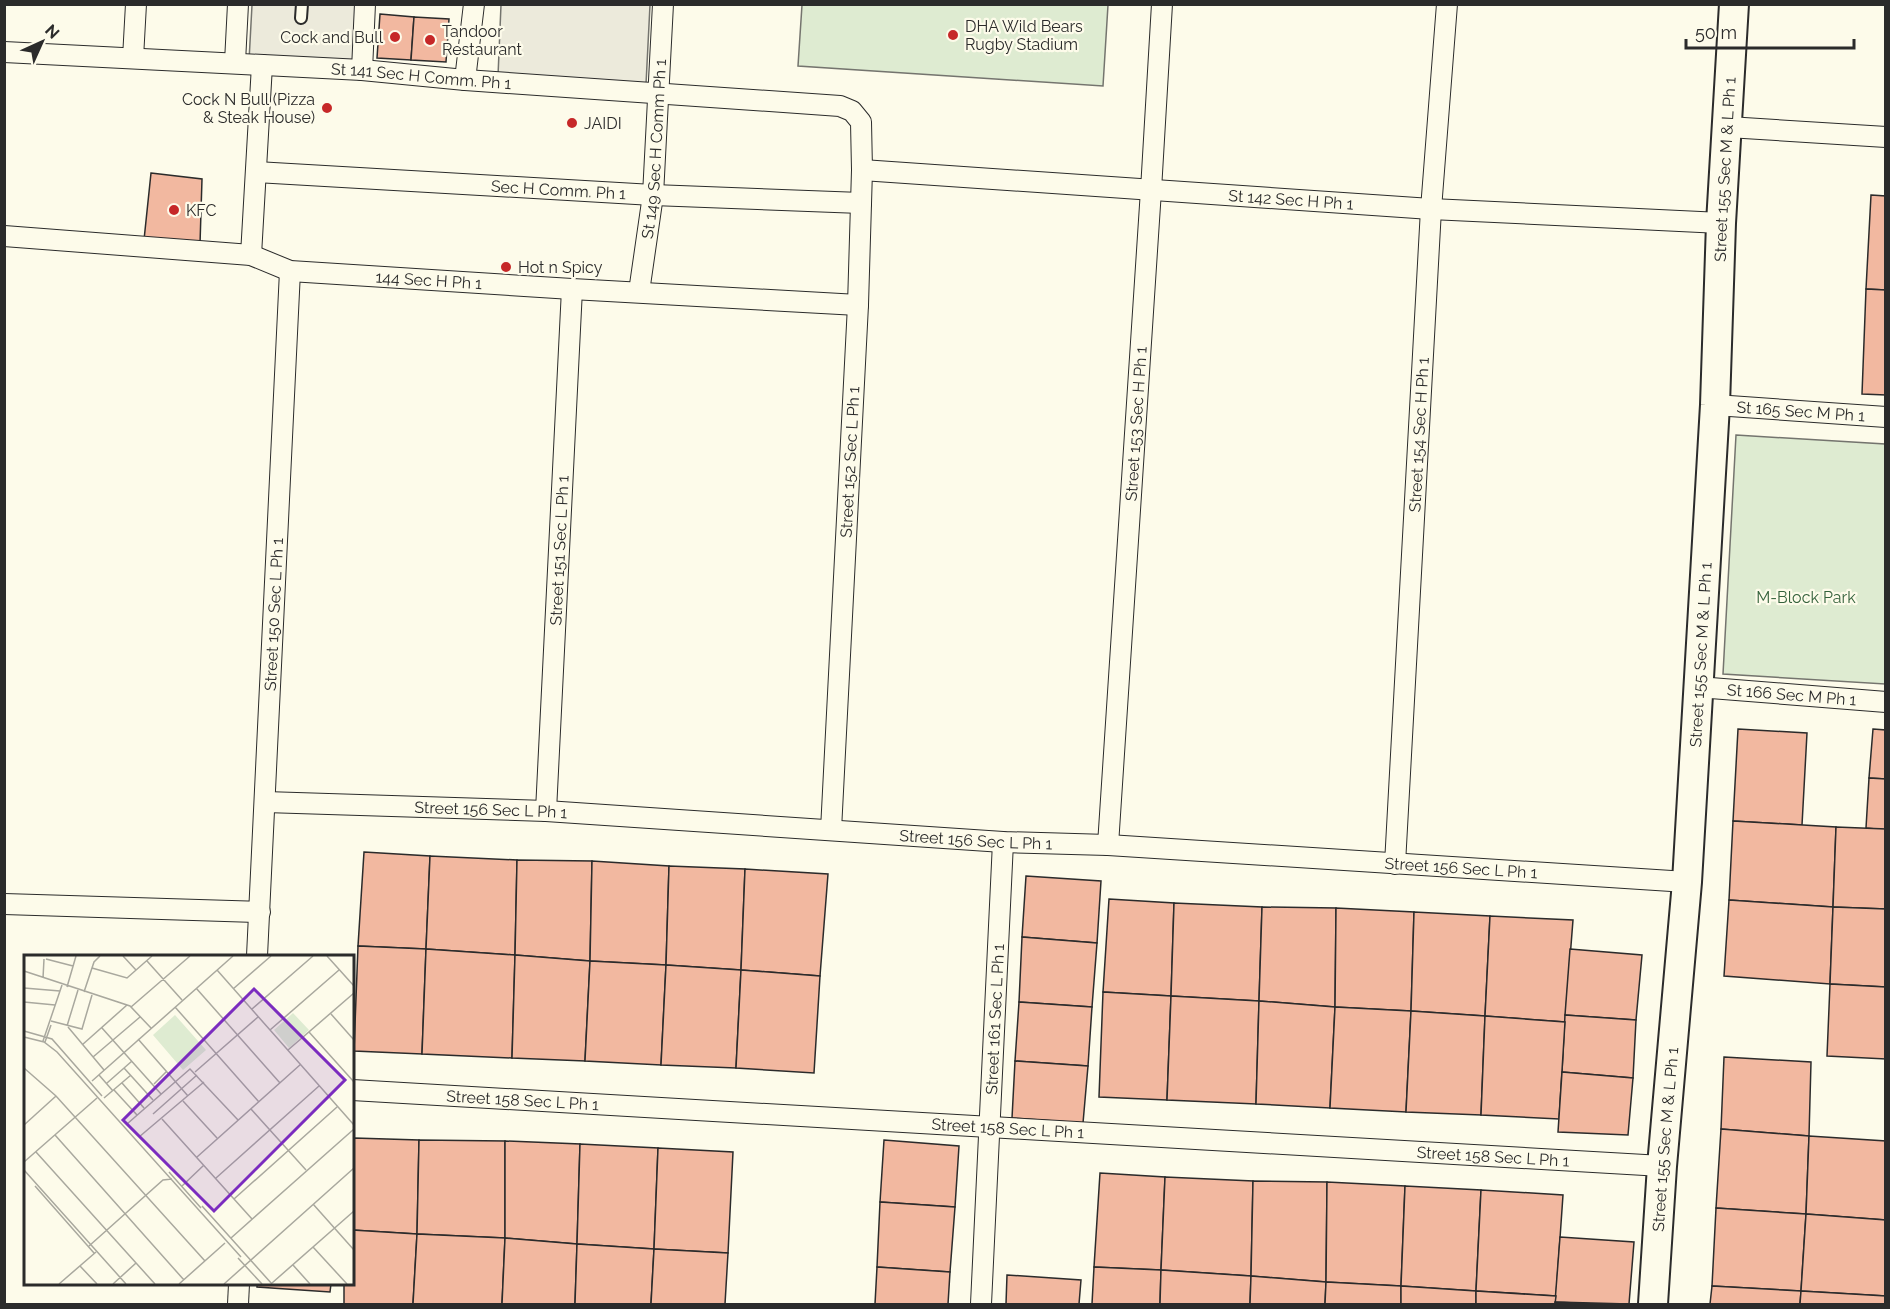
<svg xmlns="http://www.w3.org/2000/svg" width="1890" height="1309" font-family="Raleway,sans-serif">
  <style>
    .green { fill: #deebd1; stroke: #74746e; stroke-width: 1.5 }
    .parking { fill: #eceadb; stroke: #74746e; stroke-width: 1.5 }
    .building { fill: #f2b8a0; stroke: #2b2b2b; stroke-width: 1.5 }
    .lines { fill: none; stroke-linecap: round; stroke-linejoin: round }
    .lane-casing { stroke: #2b2b2b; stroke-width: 14 }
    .street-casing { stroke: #2b2b2b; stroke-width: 22 }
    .secondary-casing { stroke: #2b2b2b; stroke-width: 32 }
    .lane { stroke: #fdfbea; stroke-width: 10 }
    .street { stroke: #fdfbea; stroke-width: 20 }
    .secondary { stroke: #fdfbea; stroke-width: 28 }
    .poi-dot { fill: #c62828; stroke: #fdfbea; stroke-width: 2 }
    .labels { text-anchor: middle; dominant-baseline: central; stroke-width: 4.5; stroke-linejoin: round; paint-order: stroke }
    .poi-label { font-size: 16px; fill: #2b2b2b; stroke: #fdfbea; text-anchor: start }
    .street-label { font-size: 16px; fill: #2b2b2b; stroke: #fdfbea }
    .park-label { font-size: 16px; fill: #34623c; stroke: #fdfbea }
    .inset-road { fill: none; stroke: #a9a89e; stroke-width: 1.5 }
    .view { fill: #7b2cbf; fill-opacity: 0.15; stroke: #7b2cbf; stroke-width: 3 }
    .inset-edge { fill: none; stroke: #2b2b2b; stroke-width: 3 }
  </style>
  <rect width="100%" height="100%" fill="#fdfbea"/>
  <!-- green -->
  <g class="green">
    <polygon points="802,5 1108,5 1103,86 798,66"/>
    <polygon points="1736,435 1885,444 1885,684 1723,674"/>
  </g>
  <!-- parking -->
  <g class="parking">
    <polygon points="252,5 356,5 353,67 249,61"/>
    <polygon points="501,5 650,5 646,84 498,76"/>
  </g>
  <!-- building -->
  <g class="building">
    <polygon points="380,14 414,17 411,60 377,58"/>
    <polygon points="414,17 449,19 446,62 411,60"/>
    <polygon points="151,173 202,179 200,244 144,240"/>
    <polygon points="1871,195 1886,196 1886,290 1866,289"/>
    <polygon points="1866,289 1886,290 1886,395 1862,394"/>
    <polygon points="1738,729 1807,733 1802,825 1733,821"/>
    <polygon points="1873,729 1886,730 1886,779 1869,778"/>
    <polygon points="1869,778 1886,779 1886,830 1866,828"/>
    <polygon points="1733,821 1836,827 1833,907 1729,900"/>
    <polygon points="1836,827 1886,829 1886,909 1833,907"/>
    <polygon points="364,852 430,856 426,949 358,946"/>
    <polygon points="430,856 517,860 515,955 426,949"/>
    <polygon points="517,860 592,861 590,961 515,955"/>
    <polygon points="592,861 669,866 666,965 590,961"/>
    <polygon points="669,866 745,869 741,970 666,965"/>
    <polygon points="745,869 828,874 820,976 741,970"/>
    <polygon points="1026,876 1101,881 1097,943 1022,937"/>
    <polygon points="1109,899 1174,903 1171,996 1103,992"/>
    <polygon points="1729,900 1833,907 1830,984 1724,976"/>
    <polygon points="1174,903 1262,907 1259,1001 1171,996"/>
    <polygon points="1262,907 1336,908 1335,1007 1259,1001"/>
    <polygon points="1833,907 1886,909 1886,987 1830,984"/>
    <polygon points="1336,908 1414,912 1411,1011 1335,1007"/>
    <polygon points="1414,912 1490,916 1485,1016 1411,1011"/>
    <polygon points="1490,916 1573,920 1565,1022 1485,1016"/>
    <polygon points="1022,937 1097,943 1092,1007 1019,1002"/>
    <polygon points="358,946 426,949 422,1054 354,1051"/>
    <polygon points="426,949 515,955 512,1058 422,1054"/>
    <polygon points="1570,949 1642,955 1636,1020 1565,1015"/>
    <polygon points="515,955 590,961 585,1061 512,1058"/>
    <polygon points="590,961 666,965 661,1065 585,1061"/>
    <polygon points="666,965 741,970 736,1068 661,1065"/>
    <polygon points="741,970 820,976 814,1073 736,1068"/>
    <polygon points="1830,984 1886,987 1886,1059 1827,1056"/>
    <polygon points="1103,992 1171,996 1167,1100 1099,1097"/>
    <polygon points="1171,996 1259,1001 1256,1104 1167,1100"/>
    <polygon points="1259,1001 1335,1007 1330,1108 1256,1104"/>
    <polygon points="1019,1002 1092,1007 1088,1066 1015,1061"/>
    <polygon points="1335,1007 1411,1011 1406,1112 1330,1108"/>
    <polygon points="1411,1011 1485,1016 1481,1115 1406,1112"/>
    <polygon points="1565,1015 1636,1020 1633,1078 1562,1072"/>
    <polygon points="1485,1016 1565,1022 1559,1119 1481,1115"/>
    <polygon points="1724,1057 1811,1062 1809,1136 1721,1129"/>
    <polygon points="1015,1061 1088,1066 1083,1123 1012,1118"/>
    <polygon points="1562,1072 1633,1078 1628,1135 1558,1132"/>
    <polygon points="1721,1129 1809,1136 1806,1214 1716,1208"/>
    <polygon points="1809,1136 1886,1141 1886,1220 1806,1214"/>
    <polygon points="354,1138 419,1140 417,1234 352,1230"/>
    <polygon points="419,1140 505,1141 505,1238 417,1234"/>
    <polygon points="884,1140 959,1146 955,1207 880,1202"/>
    <polygon points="505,1141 580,1144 577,1244 505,1238"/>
    <polygon points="580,1144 658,1148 654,1249 577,1244"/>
    <polygon points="658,1148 733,1152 728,1253 654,1249"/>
    <polygon points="1100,1173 1165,1177 1161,1270 1094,1267"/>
    <polygon points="1165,1177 1253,1181 1251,1276 1161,1270"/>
    <polygon points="1253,1181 1327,1182 1326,1282 1251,1276"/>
    <polygon points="1327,1182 1405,1186 1401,1286 1326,1282"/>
    <polygon points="1405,1186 1481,1190 1476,1291 1401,1286"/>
    <polygon points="1481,1190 1563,1195 1556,1296 1476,1291"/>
    <polygon points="880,1202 955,1207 950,1272 877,1267"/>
    <polygon points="1716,1208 1806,1214 1801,1291 1712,1286"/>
    <polygon points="1806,1214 1886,1220 1886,1296 1801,1291"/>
    <polygon points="352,1230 417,1234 413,1304 344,1304 344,1284 352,1284"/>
    <polygon points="417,1234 505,1238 502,1304 413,1304"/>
    <polygon points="1560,1237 1634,1242 1629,1304 1555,1302"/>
    <polygon points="505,1238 577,1244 575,1304 502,1304"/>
    <polygon points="577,1244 654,1249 651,1304 575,1304"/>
    <polygon points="654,1249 728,1253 725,1304 651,1304"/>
    <polygon points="877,1267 950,1272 948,1304 875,1304"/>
    <polygon points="1094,1267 1161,1270 1160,1304 1092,1304"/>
    <polygon points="1161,1270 1251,1276 1250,1304 1160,1304"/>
    <polygon points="1007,1275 1081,1280 1079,1304 1006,1304"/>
    <polygon points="1251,1276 1326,1282 1325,1304 1250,1304"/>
    <polygon points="1326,1282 1401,1286 1401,1304 1325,1304"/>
    <polygon points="257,1284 331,1284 330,1292 257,1287"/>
    <polygon points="1401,1286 1476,1291 1476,1304 1401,1304"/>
    <polygon points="1712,1286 1801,1291 1800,1304 1710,1304"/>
    <polygon points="1476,1291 1556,1296 1555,1304 1476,1304"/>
    <polygon points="1801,1291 1886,1296 1886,1304 1800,1304"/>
    <polygon points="1555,1302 1596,1304 1555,1304"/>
  </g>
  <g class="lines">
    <!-- lane casing -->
    <g class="lane-casing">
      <polyline id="lane" points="301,18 302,4"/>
    </g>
    <!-- street casing -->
    <g class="street-casing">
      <g id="street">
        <path id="s1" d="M4,52L362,70L465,80L840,106L852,111L861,122L862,170L858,305L831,830"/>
        <polyline points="133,58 136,4"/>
        <polyline points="235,62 238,4"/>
        <polyline points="362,70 365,4"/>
        <polyline points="465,80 474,4"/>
        <polyline points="1728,127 1886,137"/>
        <path id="s2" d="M862,170L1431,209L1721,223"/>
        <path id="s3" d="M256,172L653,195L861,203"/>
        <path id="s4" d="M4,236L251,255L290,271L572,289L858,305"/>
        <polyline points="251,255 262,65"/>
        <path id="s5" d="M639,292L653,195L663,4"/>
        <path id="s6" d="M1715,405L1886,417"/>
        <path id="s7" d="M1698,687L1886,702"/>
        <path id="s8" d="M265,802L546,811L1003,842L1108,845L1687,882"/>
        <path id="s9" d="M546,811L572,289"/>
        <path id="s10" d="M1108,845L1151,190L1162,4"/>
        <path id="s11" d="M1395,864L1431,209L1447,4"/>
        <polyline points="4,904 260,912"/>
        <path id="s12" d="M257,956L290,271"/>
        <path id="s13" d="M352,1090L1662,1166"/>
        <polyline points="238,1304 239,1284"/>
        <path id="s14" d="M981,1304L1003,842"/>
      </g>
    </g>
    <!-- secondary casing -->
    <g class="secondary-casing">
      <g id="secondary">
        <path id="s15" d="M1653,1304L1662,1166L1687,882L1715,405L1721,223L1734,4"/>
      </g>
    </g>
    <!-- lane -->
    <use href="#lane" class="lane"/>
    <!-- street -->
    <use href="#street" class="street"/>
    <!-- secondary -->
    <use href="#secondary" class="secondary"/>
  </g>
  <!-- markers -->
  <g class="poi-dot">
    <circle cx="953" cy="35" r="6"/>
    <circle cx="395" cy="37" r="6"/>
    <circle cx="430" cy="40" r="6"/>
    <circle cx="327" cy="108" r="6"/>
    <circle cx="572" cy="123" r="6"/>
    <circle cx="174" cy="210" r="6"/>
    <circle cx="506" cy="267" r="6"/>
  </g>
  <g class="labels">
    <!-- poi labels -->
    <g class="poi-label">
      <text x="965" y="26">DHA Wild Bears<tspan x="965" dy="18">Rugby Stadium</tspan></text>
      <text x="442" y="31">Tandoor<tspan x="442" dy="18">Restaurant</tspan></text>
      <text x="383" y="37" text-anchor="end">Cock and Bull</text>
      <text x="315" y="99" text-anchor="end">Cock N Bull (Pizza<tspan x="315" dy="18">&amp; Steak House)</tspan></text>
      <text x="584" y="123">JAIDI</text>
      <text x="186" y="210">KFC</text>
      <text x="518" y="267">Hot n Spicy</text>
    </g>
    <!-- street labels -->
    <g class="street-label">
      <text stroke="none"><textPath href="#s1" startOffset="418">St 141 Sec H Comm. Ph 1</textPath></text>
      <text stroke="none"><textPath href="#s5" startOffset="144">St 149 Sec H Comm Ph 1</textPath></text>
      <text stroke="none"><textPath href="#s15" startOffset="1137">Street 155 Sec M &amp; L Ph 1</textPath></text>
      <text stroke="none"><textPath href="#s3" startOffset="303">Sec H Comm. Ph 1</textPath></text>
      <text stroke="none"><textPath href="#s2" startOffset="430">St 142 Sec H Ph 1</textPath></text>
      <text stroke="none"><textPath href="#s4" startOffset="429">144 Sec H Ph 1</textPath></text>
      <text stroke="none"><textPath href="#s6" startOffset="86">St 165 Sec M Ph 1</textPath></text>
      <text stroke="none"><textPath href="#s10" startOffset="422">Street 153 Sec H Ph 1</textPath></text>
      <text stroke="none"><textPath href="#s11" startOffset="430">Street 154 Sec H Ph 1</textPath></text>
      <text transform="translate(850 462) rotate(-87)">Street 152 Sec L Ph 1</text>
      <text stroke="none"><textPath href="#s9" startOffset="261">Street 151 Sec L Ph 1</textPath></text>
      <text stroke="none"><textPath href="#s12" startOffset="342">Street 150 Sec L Ph 1</textPath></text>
      <text stroke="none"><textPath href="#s15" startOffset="651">Street 155 Sec M &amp; L Ph 1</textPath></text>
      <text stroke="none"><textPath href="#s7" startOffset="94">St 166 Sec M Ph 1</textPath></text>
      <text stroke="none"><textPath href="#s8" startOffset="226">Street 156 Sec L Ph 1</textPath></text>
      <text stroke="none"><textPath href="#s8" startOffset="712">Street 156 Sec L Ph 1</textPath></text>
      <text stroke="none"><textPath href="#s8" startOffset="1198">Street 156 Sec L Ph 1</textPath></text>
      <text stroke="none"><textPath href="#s14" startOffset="285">Street 161 Sec L Ph 1</textPath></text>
      <text stroke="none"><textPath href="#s13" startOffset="171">Street 158 Sec L Ph 1</textPath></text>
      <text stroke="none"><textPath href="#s13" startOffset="657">Street 158 Sec L Ph 1</textPath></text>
      <text stroke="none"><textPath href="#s15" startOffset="165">Street 155 Sec M &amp; L Ph 1</textPath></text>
      <text stroke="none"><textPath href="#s13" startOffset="1143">Street 158 Sec L Ph 1</textPath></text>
    </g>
    <!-- park labels -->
    <g class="park-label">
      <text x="1806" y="597">M-Block Park</text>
    </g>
  </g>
  <!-- overview -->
  <g transform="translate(24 955)">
    <rect width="330" height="330" fill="#fdfbea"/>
    <path d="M269,58L285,75L265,93L250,75ZM151,60L182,95L159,115L129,80Z" fill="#deebd1"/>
    <path class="inset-road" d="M99,1L112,15M303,1L330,31M22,4L49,11M123,6L158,45M68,13L103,23L128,1M193,15L330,170M0,16L106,51L127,73M19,23L20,4M43,32L52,1M0,33L36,36M172,33L256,128M209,34L247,1M60,37L70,7L76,1M0,47L31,50M107,52L166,1M151,52L235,147M228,54L289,1M307,59L330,85M27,66L58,74L68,40M43,71L54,35M44,72L80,115M78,73L137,139M246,75L315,15M0,76L28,84L78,141M285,77L330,127M0,82L20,87L33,97L217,302M114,84L164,141M19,86L38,30M21,87L27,70M58,90L103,50M264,95L330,38M69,102L116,62M0,113L32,141L181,306M100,113L129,145M171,117L234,62M75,120L89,136M68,126L209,1M83,128L108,106M98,128L120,153M130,129L143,116M90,135L113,160M80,143L107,120M159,146L193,183M227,154L282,215M129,159L173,120M138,164L228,264M103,169L166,114L214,165M0,170L32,141M31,180L160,325M115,182L180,127M12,197L131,329M173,202L277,109M0,207L73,143M0,215L102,329M145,217L177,253M192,223L295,131M11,231L70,298M158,231L180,210M210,244L313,152M289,249L330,295M178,251L248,329M207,283L330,174M65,291L139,225L148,224M289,292L323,329M214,303L238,329M269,310L286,329M56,311L73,329M248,328L330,256M35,329L72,297M89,329L112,308M155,329L201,288M200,329L330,213"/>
    <path class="view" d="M230,34L321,125L190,256L99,165Z"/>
    <rect width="330" height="330" class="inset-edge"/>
  </g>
  <!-- border -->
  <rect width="1890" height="1309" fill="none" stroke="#2b2b2b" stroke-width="12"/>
  <!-- north arrow -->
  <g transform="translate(42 42) rotate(45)" stroke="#fdfbea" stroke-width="4.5" paint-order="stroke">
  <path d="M0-4.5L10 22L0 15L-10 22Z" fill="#2b2b2b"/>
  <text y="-9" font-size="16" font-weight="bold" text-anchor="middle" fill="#2b2b2b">N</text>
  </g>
  <!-- scale -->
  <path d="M1686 39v9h168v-9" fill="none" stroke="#2b2b2b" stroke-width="3"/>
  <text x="1695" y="39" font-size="18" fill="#2b2b2b" stroke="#fdfbea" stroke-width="4.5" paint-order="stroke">50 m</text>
</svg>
